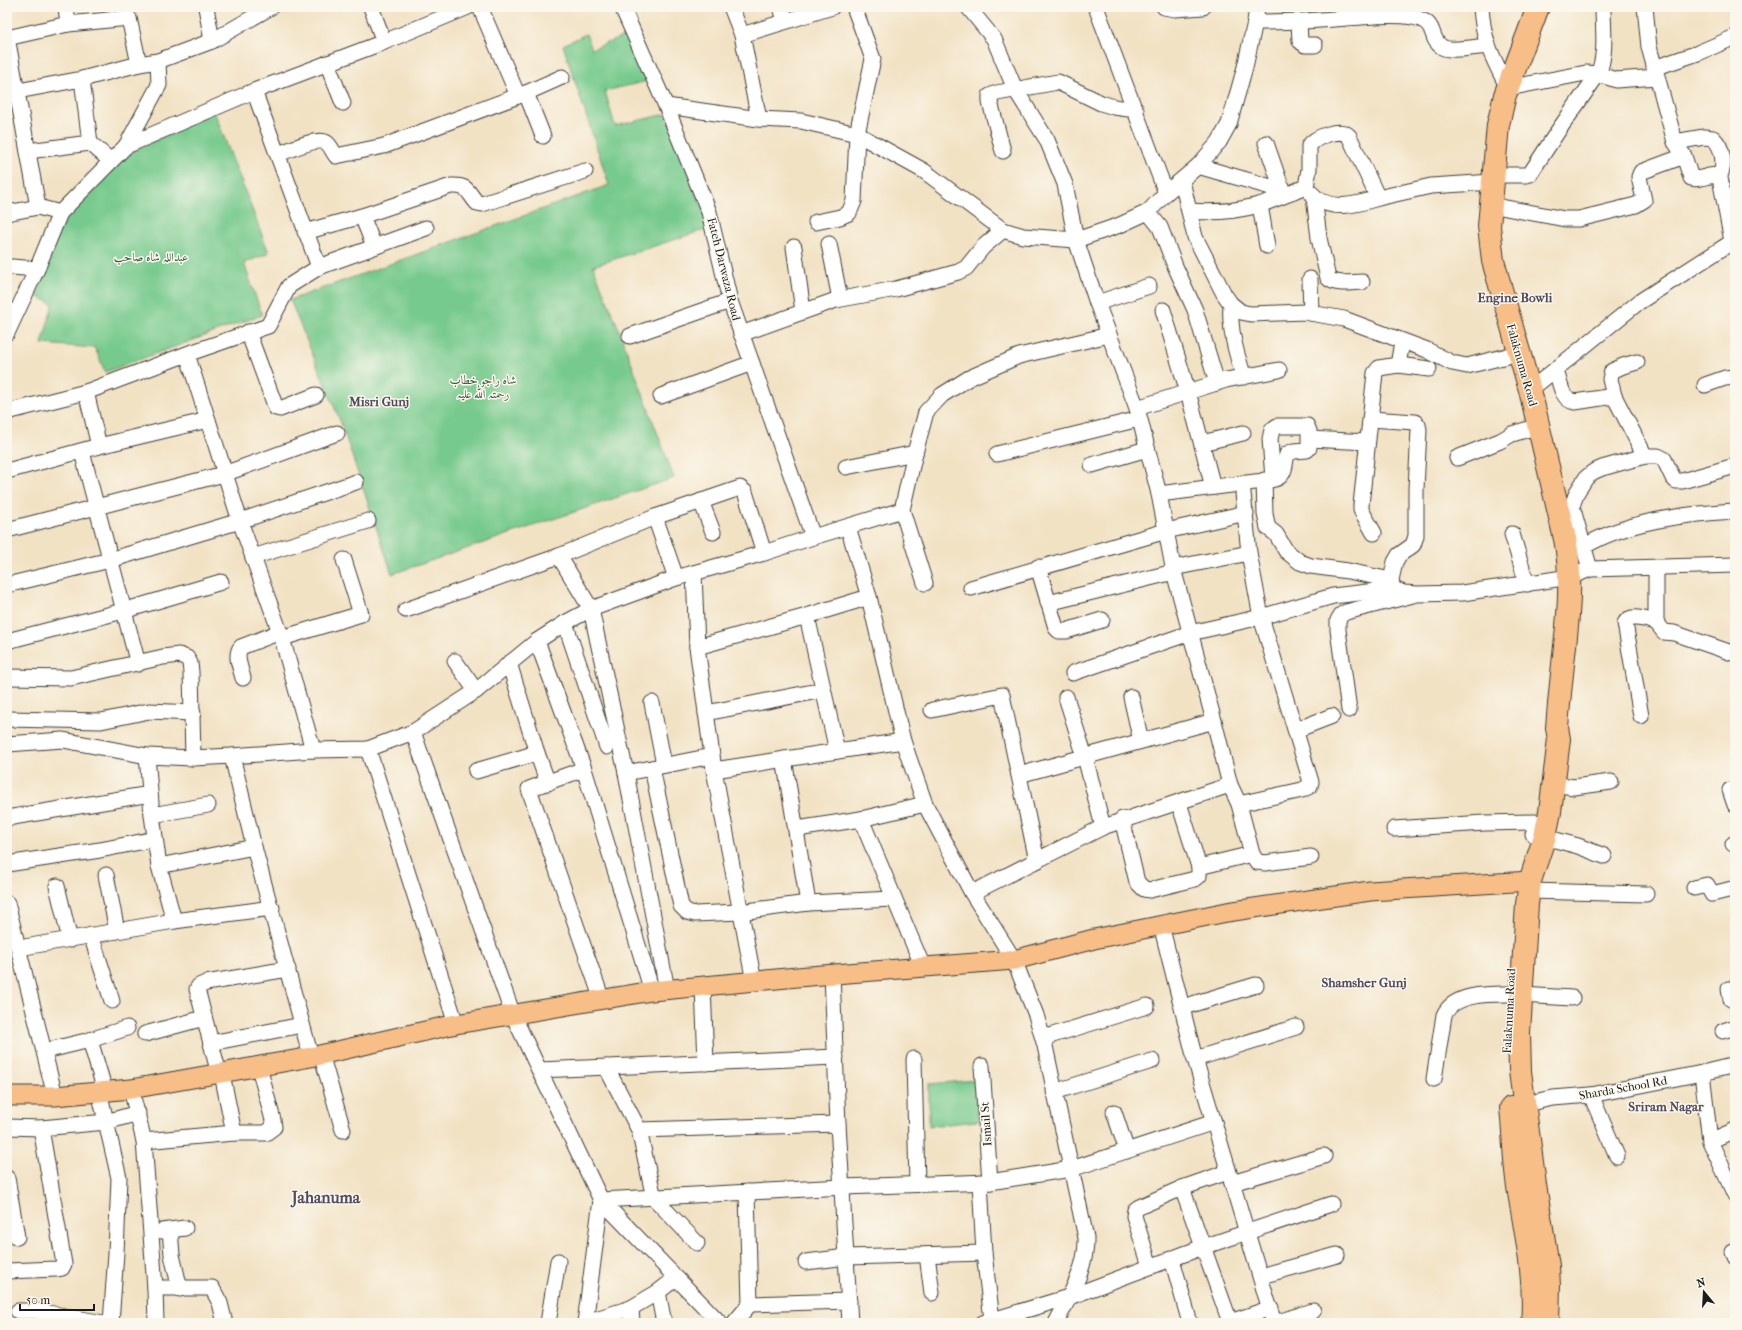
<svg xmlns="http://www.w3.org/2000/svg" width="1742" height="1330" font-family="'IM FELL French Canon',Amiri,serif">
  <style>
    .green { fill: #77ca8d; stroke: #4a7354 }
    .lines { fill: none; stroke-linecap: round; stroke-linejoin: round }
    .minor-casing { stroke: #3c3a35; stroke-width: 17 }
    .major-casing { stroke: #3c3a35; stroke-width: 21 }
    .highway-casing { stroke: #3c3a35; stroke-width: 24 }
    .minor { stroke: #fff; stroke-width: 15 }
    .major { stroke: #f7be87; stroke-width: 19 }
    .highway { stroke: #f7be87; stroke-width: 22 }
    .labels { text-anchor: middle; dominant-baseline: central; stroke-width: 3; stroke-linejoin: round; paint-order: stroke }
    .park-label { font-size: 12px; fill: #3c5944; stroke: #fbf7ec }
    .street-label { font-size: 12px; fill: #1c1c1c; stroke: #fbf7ec }
    .neighbourhood-label { font-size: 13px; font-weight: bold; fill: #514b5e; stroke: #fbf7ec }
    .district-label { font-size: 16px; font-weight: bold; fill: #514b5e; stroke: #fbf7ec }
  </style>
  <rect width="100%" height="100%" fill="#fbf7ec"/>
  <filter id="ink" filterUnits="userSpaceOnUse"><feTurbulence type="fractalNoise" baseFrequency=".025" numOctaves="2"/><feDisplacementMap in="SourceGraphic" scale="8" xChannelSelector="R" yChannelSelector="G"/><feConvolveMatrix kernelMatrix="1 2 1 2 8 2 1 2 1" color-interpolation-filters="sRGB"/></filter>
  <filter id="wash" filterUnits="userSpaceOnUse"><feTurbulence type="fractalNoise" baseFrequency=".012" numOctaves="4" result="noise"/><feDisplacementMap in="SourceGraphic" scale="16" xChannelSelector="R" yChannelSelector="G"/><feGaussianBlur stdDeviation="0.9" result="paint"/><feColorMatrix in="noise" values="0 0 0 0 0 0 0 0 0 0 0 0 0 0 0 0 0 1.4 0 .05"/><feComposite in="paint" operator="in"/></filter>
  <g filter="url(#wash)">
    <rect width="100%" height="100%" fill="#f2e2c4"/>
    <!-- green -->
    <g class="green">
      <polygon points="586,34 592,49 630,34 652,80 605,91 615,126 666,114 710,228 593,266 620,332 674,478 392,574 341,423 290,300 609,185 563,45"/>
      <polygon points="214,111 269,253 244,263 262,315 105,372 95,348 42,344 53,304 34,295 52,235 62,213 121,157"/>
      <polygon points="977,1080 977,1121 929,1126 929,1084"/>
    </g>
  </g>
  <g filter="url(#ink)">
    <g class="lines">
      <!-- minor casing -->
      <g class="minor-casing">
        <g id="minor">
          <polyline points="66,7 68,24"/>
          <polyline points="206,7 212,41"/>
          <polyline points="371,7 384,42"/>
          <polyline points="480,7 518,96"/>
          <polyline points="622,7 666,106 709,212 730,301 813,537"/>
          <polyline points="731,7 742,35 759,119"/>
          <polyline points="781,7 785,21"/>
          <polyline points="968,7 994,39 1015,89 1047,140 1065,184 1076,240 1097,303 1137,408 1159,494 1174,572 1214,721 1230,785 1103,827 972,893"/>
          <polyline points="1096,7 1166,193"/>
          <polyline points="1164,7 1175,9 1203,7"/>
          <path d="M1481,7C1483,42 1493,58 1508,88L1586,73L1598,74L1616,80L1657,77"/>
          <path d="M1645,7L1649,47L1675,142L1684,156L1691,178C1700,182 1712,171 1720,178L1732,241"/>
          <path d="M1255,22C1286,22 1316,21 1347,18C1368,17 1391,13 1412,17C1440,22 1427,38 1442,47C1450,52 1476,47 1487,46"/>
          <polyline points="1299,22 1300,41 1305,45 1315,45"/>
          <polyline points="742,35 832,7"/>
          <polyline points="7,37 38,207"/>
          <polyline points="7,38 68,24 129,18 139,64"/>
          <polyline points="327,63 343,103"/>
          <polyline points="1654,68 1698,53 1735,37"/>
          <polyline points="82,79 90,143"/>
          <polyline points="254,91 319,267"/>
          <polyline points="7,93 82,79 139,64 158,61 212,41 271,7"/>
          <polyline points="526,93 543,136"/>
          <polyline points="666,106 759,119 801,121 857,134 924,171 1003,230 1023,236 1076,240 1120,225 1148,212 1166,193 1198,166 1219,142 1229,124 1245,67 1255,22 1257,7"/>
          <path d="M1675,142L1704,137L1713,138C1723,147 1726,165 1719,177"/>
          <polyline points="1266,143 1284,195"/>
          <polyline points="126,146 159,85 158,61"/>
          <polyline points="28,151 90,143 111,161"/>
          <polyline points="1003,151 990,102 990,96 997,93 1058,82 1101,103 1114,107 1136,110"/>
          <path d="M278,154C288,151 318,136 327,143C330,145 333,152 336,156L384,146L526,93L562,77"/>
          <polyline points="1198,166 1281,190"/>
          <path d="M1494,175H1526L1530,174L1558,131L1598,74C1607,54 1603,29 1603,7"/>
          <polyline points="1182,181 1195,237 1224,294 1231,304 1241,312 1251,314 1305,312 1344,319 1427,350 1452,363 1467,366 1519,353"/>
          <path d="M1310,192C1328,213 1356,205 1378,198"/>
          <path d="M1314,197L1319,238L1328,278C1336,286 1352,282 1362,282"/>
          <polyline points="1260,205 1267,246"/>
          <polyline points="1490,205 1565,219 1579,219 1636,205 1644,200 1639,177 1641,172 1684,156"/>
          <path d="M1189,211C1212,213 1237,211 1259,205C1275,200 1290,193 1306,187L1309,169V146C1315,137 1340,127 1349,136L1378,198L1431,186L1493,182"/>
          <polyline points="1148,212 1160,227 1175,266 1195,310 1217,383"/>
          <polyline points="7,213 38,207 60,213"/>
          <polyline points="362,216 374,246"/>
          <polyline points="816,222 840,217 849,213 854,201 857,134 873,59 854,7"/>
          <path d="M305,232L362,216L451,186C469,185 467,192 477,203L482,204L585,171"/>
          <polyline points="829,244 840,299"/>
          <polyline points="794,247 803,311"/>
          <polyline points="12,267 37,269"/>
          <polyline points="1310,279 1311,313"/>
          <polyline points="1097,303 1149,286"/>
          <path d="M1231,304C1229,329 1236,353 1244,377"/>
          <polyline points="1163,310 1188,392 1213,487"/>
          <polyline points="248,332 276,408 280,409 316,395"/>
          <polyline points="7,333 37,269 60,213 126,146 254,91 384,42 468,7"/>
          <polyline points="741,334 836,300 896,289 958,272 966,268 983,247 1003,230"/>
          <polyline points="630,336 730,301"/>
          <polyline points="187,354 268,326 289,286 319,267 426,228"/>
          <polyline points="1398,365 1429,369"/>
          <path d="M1556,370C1560,382 1561,400 1575,402L1614,396L1645,456"/>
          <polyline points="1705,385 1725,378 1735,377"/>
          <polyline points="1530,390 1639,302 1735,240"/>
          <polyline points="661,396 752,363"/>
          <polyline points="1614,396 1610,379 1612,371 1623,366 1637,362"/>
          <polyline points="1137,408 1226,380 1279,370"/>
          <polyline points="7,412 86,392 187,354 240,521 282,638 313,750"/>
          <polyline points="1371,419 1415,422 1418,425 1419,430 1416,489 1416,536 1413,545 1399,555 1395,562 1391,580 1393,589"/>
          <polyline points="1310,439 1367,442"/>
          <polyline points="1202,443 1243,433"/>
          <polyline points="99,446 208,420"/>
          <polyline points="82,452 138,664"/>
          <polyline points="997,454 1139,419"/>
          <polyline points="1457,458 1500,441 1512,434 1539,426"/>
          <polyline points="1092,465 1147,449"/>
          <polyline points="846,467 915,453"/>
          <polyline points="7,471 99,446 86,392"/>
          <polyline points="1264,480 1265,514 1268,528 1276,534 1286,551 1300,562 1311,566 1348,571 1391,580"/>
          <path d="M1159,494C1191,490 1223,486 1255,482C1262,481 1274,481 1279,477C1286,472 1285,461 1287,454L1294,451L1307,450L1309,448V431L1307,426H1277L1272,430L1270,439L1273,479"/>
          <polyline points="701,501 713,532"/>
          <polyline points="902,510 925,583"/>
          <polyline points="655,517 740,488 745,492 764,553"/>
          <path d="M848,527L869,597L903,741L925,804L972,893L1014,960L1036,1015L1045,1046L1086,1238C1087,1268 1069,1297 1056,1323"/>
          <polyline points="7,530 224,474 337,433"/>
          <polyline points="1374,533 1361,510 1361,505 1375,373 1379,368 1398,365 1402,342"/>
          <polyline points="1512,534 1527,584"/>
          <path d="M1583,547C1626,521 1685,514 1735,511"/>
          <polyline points="559,556 591,609 626,773 667,990"/>
          <polyline points="253,557 368,521"/>
          <polyline points="1038,567 1056,628 1059,631 1066,631 1102,620"/>
          <polyline points="1173,568 1249,553"/>
          <polyline points="1656,568 1656,622 1664,632 1674,633 1735,654"/>
          <polyline points="1590,569 1572,506 1577,492 1586,478 1593,472 1602,468 1645,456 1658,456 1664,459 1673,478 1676,481 1682,481 1735,466"/>
          <polyline points="694,573 697,647 714,770 754,982"/>
          <polyline points="7,585 110,560 240,521 356,482"/>
          <polyline points="971,588 1166,531 1246,513"/>
          <polyline points="1048,603 1174,572"/>
          <polyline points="406,610 559,556 655,517 676,578"/>
          <polyline points="565,623 607,747"/>
          <polyline points="282,638 361,614 344,560"/>
          <polyline points="7,641 123,611 221,582"/>
          <polyline points="537,641 584,769 652,991"/>
          <polyline points="697,647 807,616"/>
          <polyline points="455,661 476,691"/>
          <polyline points="509,663 537,753 548,783"/>
          <polyline points="1073,673 1190,633 1261,617 1333,596 1393,589 1404,593 1417,594 1462,593 1570,577 1590,569 1735,565"/>
          <polyline points="7,677 71,678 163,657 179,655 187,658 190,663 191,672 193,758"/>
          <path d="M243,678C241,669 234,655 241,647L280,632"/>
          <polyline points="1066,697 1085,757 1103,827"/>
          <polyline points="1131,697 1141,741"/>
          <polyline points="652,703 664,765"/>
          <polyline points="932,710 1002,695 1037,861"/>
          <polyline points="1349,710 1338,630 1338,620 1341,615 1346,612 1413,595"/>
          <polyline points="706,713 823,690"/>
          <path d="M1641,716L1625,623C1631,613 1646,620 1656,622"/>
          <polyline points="7,719 101,721 149,711 193,713"/>
          <polyline points="1296,730 1332,716"/>
          <polyline points="413,732 513,1015 601,1200 720,1323"/>
          <polyline points="7,744 63,740 147,756 193,758 232,756 313,750 368,749 413,732 476,691 537,641 565,623 591,609 676,578 764,553 813,537 902,510 915,453 926,412 942,395 969,378 1019,356 1109,335"/>
          <polyline points="368,749 456,1024"/>
          <polyline points="837,751 807,616 869,597"/>
          <polyline points="147,756 152,815 159,866 254,847"/>
          <polyline points="232,756 254,847 311,1057"/>
          <polyline points="784,759 808,903"/>
          <polyline points="652,768 681,906 687,912 695,914 740,912 808,903 893,899"/>
          <polyline points="584,769 529,789 602,1000"/>
          <polyline points="714,770 903,741"/>
          <polyline points="476,771 537,753"/>
          <polyline points="626,773 712,756"/>
          <polyline points="1019,775 1214,721"/>
          <polyline points="1554,784 1574,787 1611,782"/>
          <polyline points="1230,785 1239,804 1302,790 1310,786 1311,782 1261,617 1249,553 1242,483"/>
          <polyline points="1730,790 1735,805"/>
          <polyline points="1239,804 1252,854 1257,862 1265,863 1311,857"/>
          <polyline points="152,815 208,805"/>
          <polyline points="7,818 150,794"/>
          <polyline points="1122,819 1137,882 1144,889 1150,890 1195,879 1199,876 1199,867 1179,803"/>
          <polyline points="797,829 861,819"/>
          <polyline points="1394,829 1484,823 1535,822"/>
          <polyline points="1533,834 1578,846 1604,856"/>
          <polyline points="1733,844 1735,844"/>
          <polyline points="7,864 100,850 155,839"/>
          <polyline points="159,866 174,921"/>
          <polyline points="1199,867 1252,854"/>
          <polyline points="106,875 117,931"/>
          <polyline points="57,886 70,940"/>
          <polyline points="1694,888 1707,885 1712,894 1732,889 1735,891"/>
          <polyline points="1529,891 1646,894"/>
          <polyline points="7,903 55,1096"/>
          <polyline points="1161,925 1195,1059 1274,1323"/>
          <polyline points="91,935 112,1001"/>
          <polyline points="19,948 174,921 272,908"/>
          <polyline points="923,967 861,819 925,804"/>
          <polyline points="832,974 838,1124 850,1323"/>
          <polyline points="703,986 706,1063"/>
          <polyline points="1729,989 1731,999 1735,1001"/>
          <polyline points="1521,995 1572,998"/>
          <polyline points="1183,1007 1256,985"/>
          <polyline points="1723,1031 1735,1027"/>
          <polyline points="145,1034 204,1018"/>
          <polyline points="1043,1038 1147,1006"/>
          <polyline points="90,1040 105,1091"/>
          <polyline points="211,1043 302,1025"/>
          <polyline points="45,1051 90,1040 127,1028"/>
          <polyline points="321,1054 343,1130"/>
          <polyline points="914,1059 917,1184"/>
          <polyline points="1195,1059 1296,1027"/>
          <polyline points="982,1066 990,1182"/>
          <polyline points="606,1067 639,1130 654,1198 697,1243"/>
          <polyline points="539,1070 836,1057"/>
          <polyline points="1702,1073 1710,1141 1735,1195"/>
          <polyline points="219,1074 197,989 199,986 206,983 288,969"/>
          <polyline points="222,1074 234,1133"/>
          <path d="M1434,1079L1444,1015C1454,993 1490,994 1509,994"/>
          <polyline points="131,1089 144,1141 155,1288 156,1323"/>
          <polyline points="99,1091 119,1178 116,1253 111,1323"/>
          <polyline points="1054,1092 1152,1061"/>
          <polyline points="1591,1095 1617,1156"/>
          <polyline points="1516,1103 1525,1104 1553,1098 1591,1095 1702,1073 1735,1065"/>
          <polyline points="1114,1112 1127,1151"/>
          <polyline points="7,1127 41,1128 106,1122 138,1113"/>
          <polyline points="639,1130 838,1124"/>
          <polyline points="144,1141 234,1133 266,1133 274,1127 273,1120 259,1067"/>
          <polyline points="1710,1141 1735,1130"/>
          <polyline points="7,1178 17,1237"/>
          <polyline points="980,1182 984,1253 992,1320"/>
          <polyline points="1232,1183 1324,1156"/>
          <polyline points="1182,1188 1230,1322"/>
          <polyline points="170,1230 172,1255 180,1289"/>
          <polyline points="162,1231 185,1228"/>
          <polyline points="1733,1252 1735,1258"/>
          <polyline points="927,1255 932,1293"/>
          <polyline points="1172,1259 1190,1323"/>
          <polyline points="806,1262 847,1257 984,1253"/>
          <polyline points="1150,1266 1134,1216 1135,1210 1139,1207 1182,1188 1228,1172"/>
          <polyline points="7,1271 56,1269 62,1268 64,1264 41,1128"/>
          <polyline points="1261,1276 1337,1255"/>
          <polyline points="155,1288 212,1288 220,1303 225,1323"/>
          <polyline points="658,1292 664,1323"/>
          <polyline points="750,1304 849,1301"/>
          <polyline points="631,1308 632,1323"/>
          <polyline points="18,1311 37,1311 103,1323"/>
          <polyline points="586,1322 631,1308 658,1292 676,1278"/>
          <polyline points="548,1323 558,1261"/>
          <polyline points="585,1323 601,1200 843,1187 990,1182 1071,1169 1214,1122"/>
          <polyline points="734,1323 750,1304 747,1192"/>
          <polyline points="983,1323 1072,1296 1203,1247 1331,1204"/>
          <polyline points="1227,1323 1271,1308"/>
          <polyline points="1275,1323 1313,1311"/>
        </g>
      </g>
      <!-- major casing -->
      <g class="major-casing">
        <polyline id="major" points="7,1096 55,1096 131,1089 311,1057 456,1024 652,991 797,977 1014,960 1094,939 1227,912 1370,891 1530,881"/>
      </g>
      <!-- highway casing -->
      <g class="highway-casing">
        <g id="highway">
          <path d="M1538,7L1505,95L1498,125L1489,226L1493,261L1530,390L1565,539C1572,575 1569,610 1565,646C1562,673 1559,701 1557,728L1559,739L1550,812L1545,836L1530,881L1527,904L1519,1033L1520,1071L1535,1185L1548,1266L1549,1286L1548,1323"/>
          <path d="M1511,1108C1514,1136 1514,1165 1519,1193C1526,1235 1536,1280 1532,1323"/>
        </g>
      </g>
      <!-- minor -->
      <use href="#minor" class="minor"/>
      <!-- major -->
      <use href="#major" class="major"/>
      <!-- highway -->
      <use href="#highway" class="highway"/>
    </g>
  </g>
  <g class="labels">
    <!-- park labels -->
    <g class="park-label">
      <text x="151" y="257">عبداللہ شاہ صاحب</text>
      <text x="483" y="380">شاہ راجو خطاب<tspan x="483" dy="14">رحمتہ اللہ علیہ</tspan></text>
    </g>
    <!-- street labels -->
    <g class="street-label">
      <text transform="translate(724 269) rotate(76)">Fateh Darwaza Road</text>
      <text transform="translate(1522 365) rotate(74)">Falaknuma Road</text>
      <text transform="translate(1509 1011) rotate(-87)">Falaknuma Road</text>
      <text transform="translate(1623 1088) rotate(-10)">Sharda School Rd</text>
      <text transform="translate(986 1124) rotate(-94)">Ismail St</text>
    </g>
    <!-- neighbourhood labels -->
    <g class="neighbourhood-label">
      <text x="1515" y="297">Engine Bowli</text>
      <text x="379" y="401">Misri Gunj</text>
      <text x="1364" y="982">Shamsher Gunj</text>
      <text x="1666" y="1106">Sriram Nagar</text>
    </g>
    <!-- district labels -->
    <g class="district-label">
      <text x="326" y="1197">Jahanuma</text>
    </g>
  </g>
  <!-- margin -->
  <rect width="1742" height="1330" fill="none" stroke="#fbf7ec" stroke-width="24"/>
  <!-- north arrow -->
  <g transform="translate(1704 1292) rotate(342)" stroke="#fbf7ec" stroke-width="3" paint-order="stroke">
  <path d="M0-3L7 15L0 10L-7 15Z" fill="#1c1c1c"/>
  <text y="-6" font-size="11" font-weight="bold" text-anchor="middle" fill="#1c1c1c">N</text>
  </g>
  <!-- scale -->
  <path d="M20 1304v6h74v-6" fill="none" stroke="#1c1c1c" stroke-width="2"/>
  <text x="26" y="1304" font-size="12" fill="#1c1c1c" stroke="#fbf7ec" stroke-width="3" paint-order="stroke">50 m</text>
</svg>
